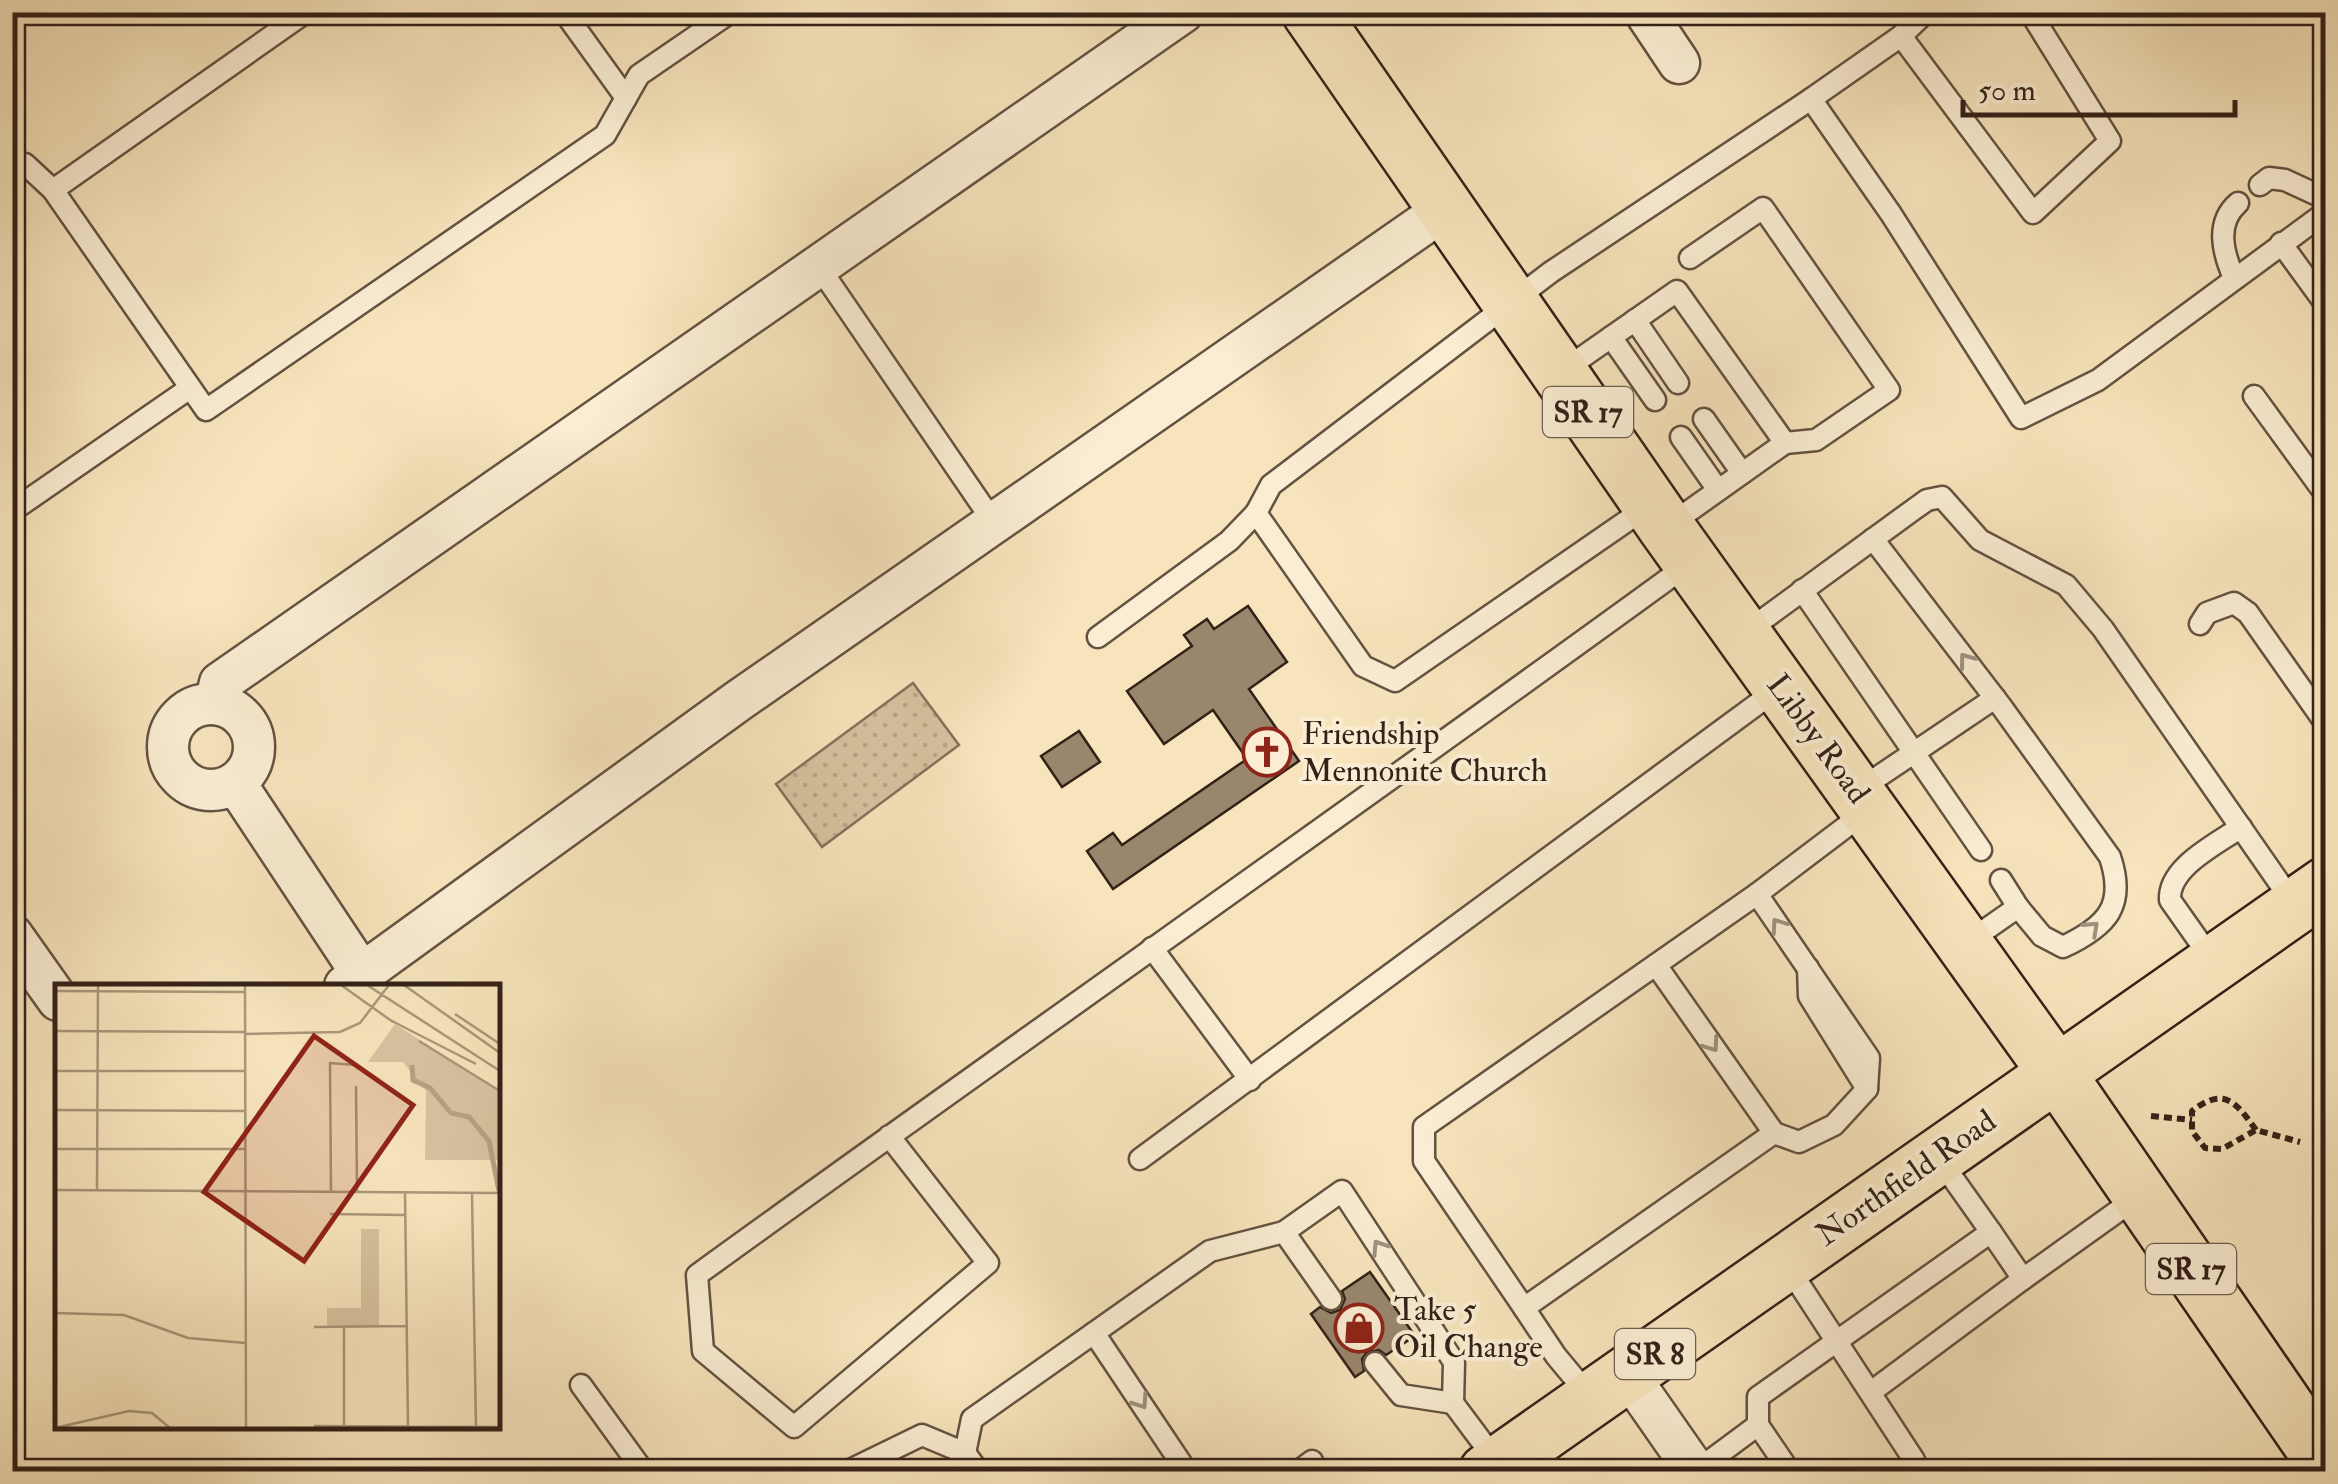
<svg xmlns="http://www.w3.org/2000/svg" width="2338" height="1484" font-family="'IM FELL Double Pica',serif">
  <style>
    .grass { fill: url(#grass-dots); stroke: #84725c; stroke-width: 2.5 }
    .building { fill: #99866d; stroke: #332118; stroke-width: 2.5 }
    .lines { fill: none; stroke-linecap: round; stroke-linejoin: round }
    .service-casing { stroke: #645241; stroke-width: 25 }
    .minor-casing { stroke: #645241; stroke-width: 45 }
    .primary-casing { stroke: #332118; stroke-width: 60 }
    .path { stroke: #332118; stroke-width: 6; stroke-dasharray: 8 5; stroke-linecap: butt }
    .service { stroke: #faedd3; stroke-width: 20 }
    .minor { stroke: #faedd3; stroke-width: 40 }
    .primary { stroke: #f7e4bc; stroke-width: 55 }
    .oneway { stroke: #a0917f }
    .labels { text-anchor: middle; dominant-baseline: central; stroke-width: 8; stroke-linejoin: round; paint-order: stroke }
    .shield { fill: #faedd3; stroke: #6f5e50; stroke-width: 2.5 }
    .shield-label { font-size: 30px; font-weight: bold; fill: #332118 }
    .poi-label { font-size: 32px; fill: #332118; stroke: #faedd3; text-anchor: start }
    .street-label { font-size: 32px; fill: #332118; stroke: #faedd3 }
    .inset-river { fill: none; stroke: #b4a284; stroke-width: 5 }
    .inset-road { fill: none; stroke: #a9967a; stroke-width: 2.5 }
    .view { fill: #8f2418; fill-opacity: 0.15; stroke: #8f2418; stroke-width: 5 }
    .inset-edge { fill: none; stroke: #332118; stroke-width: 5 }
  </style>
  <defs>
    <pattern id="grass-dots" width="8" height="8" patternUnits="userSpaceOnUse" patternTransform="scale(2.5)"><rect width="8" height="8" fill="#d6c3a0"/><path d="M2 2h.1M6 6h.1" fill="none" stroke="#b8a789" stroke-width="1.8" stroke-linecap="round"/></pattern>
  </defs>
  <rect width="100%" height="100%" fill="#f7e4bc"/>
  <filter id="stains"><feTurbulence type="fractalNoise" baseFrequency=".002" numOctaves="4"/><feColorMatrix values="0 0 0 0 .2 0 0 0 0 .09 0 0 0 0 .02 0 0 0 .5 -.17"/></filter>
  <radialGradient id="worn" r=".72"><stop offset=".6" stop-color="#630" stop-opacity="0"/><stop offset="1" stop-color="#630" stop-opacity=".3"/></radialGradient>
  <!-- grass -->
  <polygon class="grass" points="913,683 959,745 822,847 776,784"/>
  <!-- building -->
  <g class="building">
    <polygon points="1248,606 1287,662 1249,689 1299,761 1113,889 1087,851 1113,833 1122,845 1247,759 1213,710 1164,744 1127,691 1192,646 1184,635 1207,619 1214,629"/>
    <polygon points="1079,731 1100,762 1062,787 1041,756"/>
    <polygon points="1370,1272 1415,1336 1386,1355 1379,1350 1367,1352 1362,1359 1364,1371 1355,1377 1311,1314 1320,1307 1331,1313 1340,1310 1345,1299 1342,1291"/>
  </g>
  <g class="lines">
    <!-- service casing -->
    <g class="service-casing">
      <g id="service">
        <polyline points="564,12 626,98"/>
        <polyline points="1901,36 2033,213 2110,141 2030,12"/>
        <polyline points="1811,99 1891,214 2021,418 2098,380 2326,212"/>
        <polyline points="12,165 25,164 53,190 306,12"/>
        <polyline points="2260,185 2269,178 2285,180 2326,199"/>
        <polyline points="53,190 206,410 605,135 639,75 731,12"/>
        <polyline points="2281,243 2326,305"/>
        <polyline points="1690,258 1763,208 1889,390 1816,440 1785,443"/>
        <polyline points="819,267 994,523"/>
        <path d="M2234,278C2223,253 2215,223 2238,203"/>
        <polyline points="1635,320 1678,383"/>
        <polyline points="1611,337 1655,400"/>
        <polyline points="1561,372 1677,291 1785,443 1668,526"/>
        <polyline points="2254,396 2326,495"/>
        <polyline points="1704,419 1742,473"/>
        <polyline points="1681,437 1718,490"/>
        <polyline points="1650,505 1395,681 1363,666 1256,513 1271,485 1551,272 1811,99 1901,36 1926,12"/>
        <polyline points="12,511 190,388"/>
        <path d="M1873,539L2001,706L2110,857C2126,905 2108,926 2063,947L2042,936L2018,907"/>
        <polyline points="1802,590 1981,850"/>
        <polyline points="2200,624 2207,613 2234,603 2248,613 2326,724"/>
        <polyline points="1746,632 1913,510 1927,500 1942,497 1980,540 2066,585 2103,629 2294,904"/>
        <polyline points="1098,637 1229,541 1256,513"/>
        <polyline points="1857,791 1995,698"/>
        <polyline points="1965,944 2018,907 2001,880"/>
        <polyline points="1152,948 1250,1080"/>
        <path d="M2213,961L2170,900C2168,867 2217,844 2241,827"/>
        <polyline points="1656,965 1774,1133 1799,1142 1834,1125 1867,1089 1869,1058 1757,894"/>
        <polyline points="1808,968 1809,996 1867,1089"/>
        <polyline points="2325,1131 2326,1132"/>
        <path d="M889,1136L988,1263L794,1427L703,1351L697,1275C1027,1036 1361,803 1690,563"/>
        <polyline points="1140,1159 1779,688"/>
        <polyline points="1940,1160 1991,1232"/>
        <polyline points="1786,1264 1914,1460 1911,1472"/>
        <polyline points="2023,1279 2139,1196"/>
        <polyline points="1331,1299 1284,1232 1342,1191 1454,1362 1453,1403 1401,1395 1375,1363"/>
        <polyline points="1524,1308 1424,1161 1424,1127 1757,894 1868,810"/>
        <polyline points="1094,1333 1187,1472"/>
        <polyline points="581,1385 644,1472"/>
        <polyline points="1591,1398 1556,1356 1524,1308 1774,1133"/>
        <polyline points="1453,1403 1497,1462"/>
        <polyline points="1758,1425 1790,1472"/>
        <polyline points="965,1453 972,1419 1210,1251 1284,1232"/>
        <polyline points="1696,1471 1758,1425 1758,1397 1991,1232 2023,1279 1871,1392"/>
        <polyline points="846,1472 922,1435 965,1453 979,1472"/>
        <polyline points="1297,1472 1312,1461"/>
      </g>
    </g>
    <!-- minor casing -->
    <g class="minor-casing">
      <g id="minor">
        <polyline points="1645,12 1679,63"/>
        <circle cx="211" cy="747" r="43"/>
        <polyline points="215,704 220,683 1183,12"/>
        <polyline points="236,784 362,974"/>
        <polyline points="12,935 58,1000"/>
        <polyline points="345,986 738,701 1448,207"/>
        <polyline points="1627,1373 1696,1472"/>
      </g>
    </g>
    <!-- primary casing -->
    <g class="primary-casing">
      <g id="primary">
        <polyline points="1310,12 1666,527 2056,1072 2326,1465"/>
        <polyline points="1487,1472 2326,885"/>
      </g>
    </g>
    <!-- path -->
    <g class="path">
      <polyline points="2151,1116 2192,1120"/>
      <path d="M2256,1130C2236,1102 2224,1086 2192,1111V1131L2205,1148L2222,1149L2256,1130L2300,1142"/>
    </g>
    <!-- service -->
    <use href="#service" class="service"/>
    <!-- minor -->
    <use href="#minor" class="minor"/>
    <!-- primary -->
    <use href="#primary" class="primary"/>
  </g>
  <!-- one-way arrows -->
  <defs><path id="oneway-chevron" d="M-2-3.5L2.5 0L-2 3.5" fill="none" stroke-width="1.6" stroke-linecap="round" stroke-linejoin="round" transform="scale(2.5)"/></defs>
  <g class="oneway">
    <use href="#oneway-chevron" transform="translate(1966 660) rotate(-127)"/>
    <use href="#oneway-chevron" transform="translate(1778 925) rotate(-125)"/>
    <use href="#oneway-chevron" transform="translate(2092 928) rotate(-43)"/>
    <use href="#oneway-chevron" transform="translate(1712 1045) rotate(55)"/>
    <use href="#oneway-chevron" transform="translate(1379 1247) rotate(-123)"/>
    <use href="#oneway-chevron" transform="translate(1141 1402) rotate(56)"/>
  </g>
  <!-- icons -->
  <defs>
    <g id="church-ring" transform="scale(2.5)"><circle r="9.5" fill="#faedd3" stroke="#8f2418" stroke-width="1.5"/><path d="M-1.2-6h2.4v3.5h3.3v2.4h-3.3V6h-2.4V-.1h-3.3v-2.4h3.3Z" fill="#8f2418"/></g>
    <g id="shop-ring" transform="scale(2.5)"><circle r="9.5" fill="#faedd3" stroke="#8f2418" stroke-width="1.5"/><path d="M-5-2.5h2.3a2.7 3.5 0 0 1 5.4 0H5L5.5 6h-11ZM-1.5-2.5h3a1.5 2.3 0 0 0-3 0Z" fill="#8f2418"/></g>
  </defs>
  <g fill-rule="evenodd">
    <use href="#church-ring" x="1267" y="752"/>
    <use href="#shop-ring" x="1359" y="1328"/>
  </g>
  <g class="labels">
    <!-- shield labels -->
    <g class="shield">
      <rect x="1543" y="387" width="90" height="50" rx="8"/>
      <rect x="2146" y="1244" width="90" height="50" rx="8"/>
      <rect x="1615" y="1329" width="80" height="50" rx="8"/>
    </g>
    <g class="shield-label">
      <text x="1588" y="412">SR 17</text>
      <text x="2191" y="1269">SR 17</text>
      <text x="1655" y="1354">SR 8</text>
    </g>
    <!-- poi labels -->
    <g class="poi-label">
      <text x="1302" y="734">Friendship<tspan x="1302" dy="37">Mennonite Church</tspan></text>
      <text x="1394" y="1310">Take 5<tspan x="1394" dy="37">Oil Change</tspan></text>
    </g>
    <!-- street labels -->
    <g class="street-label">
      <text transform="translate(1818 739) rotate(54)">Libby Road</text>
      <text transform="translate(1906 1178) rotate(-35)">Northfield Road</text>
    </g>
  </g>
  <!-- overview -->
  <g transform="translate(55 984)">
    <rect width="445" height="445" fill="#f7e4bc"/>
    <path d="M340,40L445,107V176H370L371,107L348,78H313ZM306,245H324V342H272V324H306Z" fill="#d6c3a0"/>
    <path class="inset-river" d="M357,81L358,96L375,104L396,129L414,133L434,157L444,207"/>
    <path class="inset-road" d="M190,1L191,444M286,1L338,38M312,1L445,87M349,1L445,69M0,7L189,8M400,30L445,60M335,36L421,80M0,47L190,48M190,50L285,48L305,39L334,1M364,57L445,107M0,87H190M301,102L302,208M0,126L190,127M0,165H190M0,206L445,209M42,206L43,1M276,208L275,79L300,81M350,209L353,443M417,210L421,443M275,230L350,231M0,329L69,331L133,354L190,359M289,342V442M259,343L351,342M259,442L445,443M0,444L74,427L97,429L115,444"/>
    <path class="view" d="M259,52L358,121L249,277L149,208Z"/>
    <rect width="445" height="445" class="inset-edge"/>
  </g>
  <!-- margin -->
  <rect width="2338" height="1484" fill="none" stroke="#f7e4bc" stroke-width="50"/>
  <rect x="15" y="15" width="2308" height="1454" fill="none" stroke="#332118" stroke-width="5"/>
  <rect x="25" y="25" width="2288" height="1434" fill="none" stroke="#332118" stroke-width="2.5"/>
  <!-- scale -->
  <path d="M1963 100v15h272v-15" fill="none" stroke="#332118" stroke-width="5"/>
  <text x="1978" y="100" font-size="30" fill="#332118" stroke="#faedd3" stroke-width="8" paint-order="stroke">50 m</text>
  <rect width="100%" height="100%" filter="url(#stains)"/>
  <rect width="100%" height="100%" fill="url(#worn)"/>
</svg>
